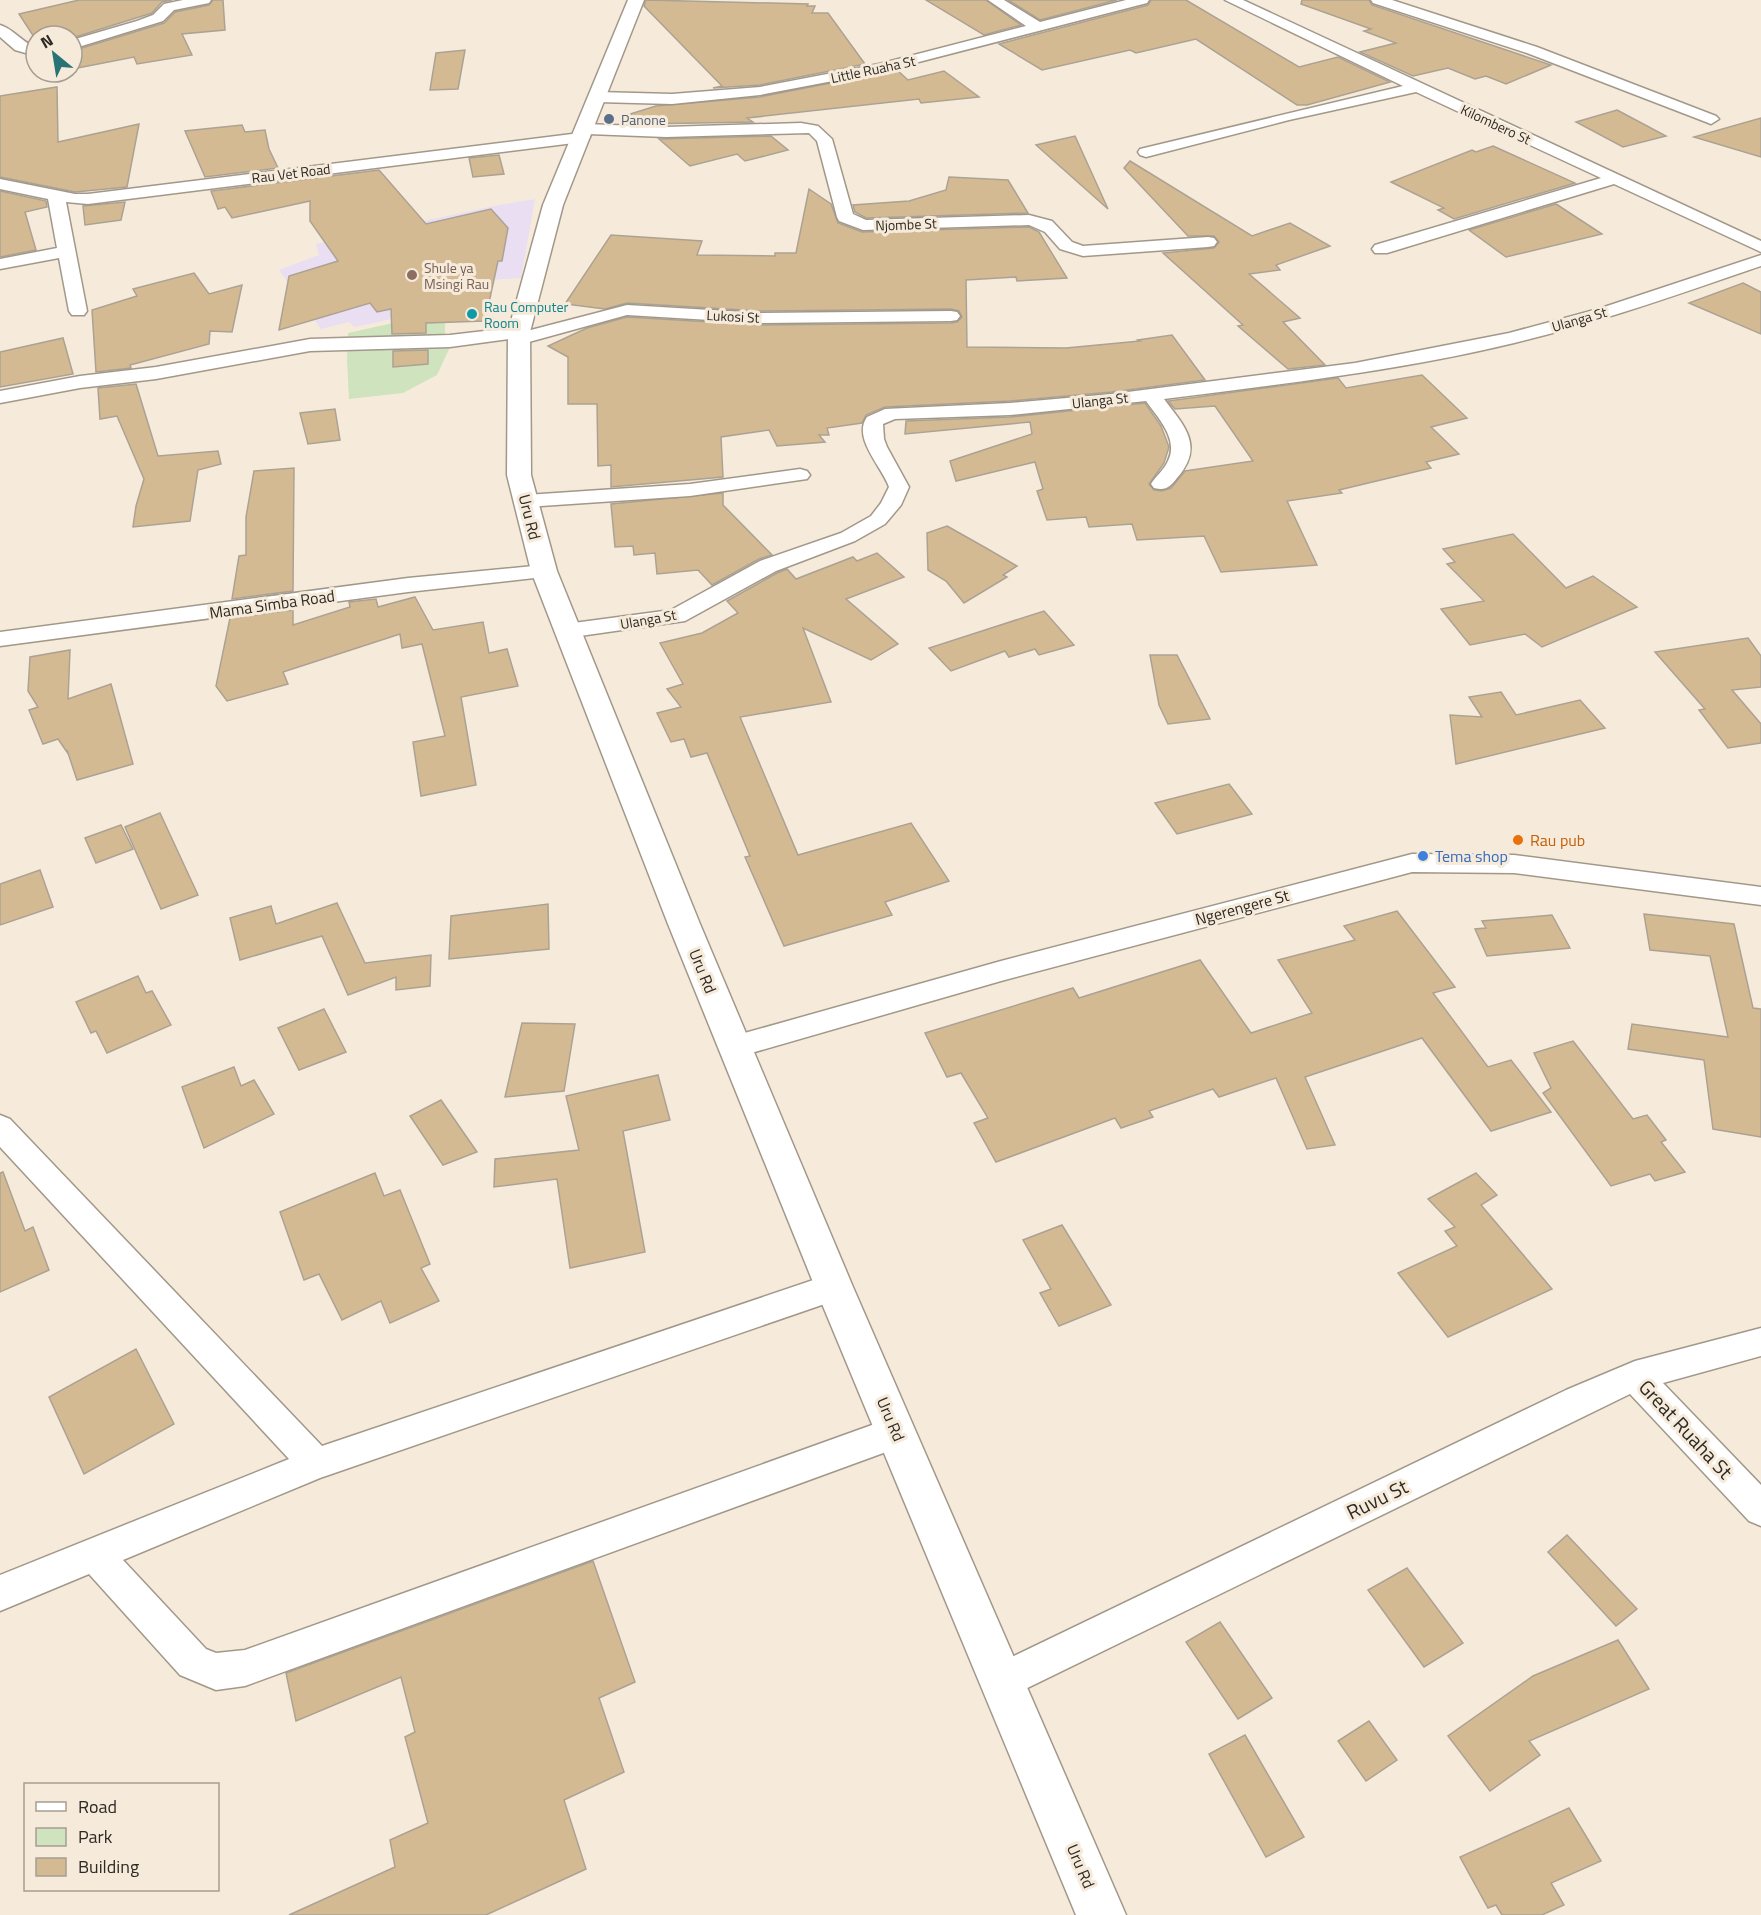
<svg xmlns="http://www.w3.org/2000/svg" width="1761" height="1915" font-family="'Titillium Web',sans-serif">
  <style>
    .education { fill: #e9def2 }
    .green { fill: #cfe3be }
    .building { fill: #d4ba92; stroke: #aca293; stroke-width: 1.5 }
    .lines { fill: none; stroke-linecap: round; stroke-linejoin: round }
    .street-casing { stroke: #a29889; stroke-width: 3 }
    .secondary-casing { stroke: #a29889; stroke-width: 3 }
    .street { fill: #fff; fill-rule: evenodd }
    .secondary { fill: #fff; fill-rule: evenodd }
    .service-dot { fill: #5c6f8a; stroke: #f6ebdb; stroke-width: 2 }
    .education-dot { fill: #8d6e63; stroke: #f6ebdb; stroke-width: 2 }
    .culture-dot { fill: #0f9aa8; stroke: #f6ebdb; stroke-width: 2 }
    .food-dot { fill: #e8710a; stroke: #f6ebdb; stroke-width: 2 }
    .shop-dot { fill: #3f7fe0; stroke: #f6ebdb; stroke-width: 2 }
    .labels { text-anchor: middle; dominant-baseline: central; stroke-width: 6; stroke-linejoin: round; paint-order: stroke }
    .far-street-label { font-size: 14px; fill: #2d2923; stroke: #f6ebdb }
    .far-service-label { font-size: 14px; fill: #4e5e75; stroke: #f6ebdb; text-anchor: start }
    .far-education-label { font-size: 14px; fill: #785e54; stroke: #f6ebdb; text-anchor: start }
    .far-culture-label { font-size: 14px; fill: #0d838f; stroke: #f6ebdb; text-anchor: start }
    .street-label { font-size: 16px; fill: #2d2923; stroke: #f6ebdb }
    .food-label { font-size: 16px; fill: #c56008; stroke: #f6ebdb; text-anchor: start }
    .shop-label { font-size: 16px; fill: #366cbe; stroke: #f6ebdb; text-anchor: start }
    .near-street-label { font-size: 20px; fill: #2d2923; stroke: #f6ebdb }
  </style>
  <rect width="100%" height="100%" fill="#f6ebdb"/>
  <!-- education -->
  <polygon class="education" points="535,199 521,278 489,280 492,297 355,327 349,322 321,329 279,270 319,255 316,244 494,206"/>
  <!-- green -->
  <polygon class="green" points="438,313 445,321 445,341 450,347 437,375 403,393 349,399 347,361 348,333"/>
  <!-- building -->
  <g class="building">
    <polygon points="79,0 172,0 162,2 152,13 72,38 36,36 36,40 19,14"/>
    <polygon points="213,0 223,0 225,30 182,34 192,55 137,64 134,57 72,69 72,51 164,23 175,12 209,5"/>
    <polygon points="646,0 808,4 807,6 815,6 812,13 828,13 865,64 760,85 713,88 722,86 644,6"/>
    <polygon points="926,0 986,0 1021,25 984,35"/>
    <polygon points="1008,0 1117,0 1040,20"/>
    <polygon points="1151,0 1186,0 1299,67 1338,57 1390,82 1307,105 1297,105 1196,39 1136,53 1130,50 1042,70 999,44 1148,5"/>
    <polygon points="1302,0 1369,0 1372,5 1551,65 1506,84 1486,76 1475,79 1448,68 1413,76 1360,52 1396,43 1364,31 1371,29 1301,4"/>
    <polygon points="465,50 458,89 430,90 436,53"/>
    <polygon points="897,70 908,80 944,71 979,97 921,103 919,99 747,118 753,122 641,124 630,114 656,106 760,97"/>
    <polygon points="57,87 58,142 139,124 127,187 75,192 0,177 0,96"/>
    <polygon points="1617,110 1666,136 1623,147 1576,122"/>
    <polygon points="1761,118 1761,157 1694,137"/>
    <polygon points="242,125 245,132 265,130 269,149 278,168 205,177 185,131"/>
    <polygon points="771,136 788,150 745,161 737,154 690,166 659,139"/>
    <polygon points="1075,136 1108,209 1036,145"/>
    <polygon points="1493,146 1575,183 1454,219 1438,210 1444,208 1391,182 1472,150 1476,152"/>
    <polygon points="499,155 504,174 473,177 469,158"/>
    <polygon points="1130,161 1252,236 1290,223 1330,246 1276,265 1280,270 1249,274 1300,318 1283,322 1325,365 1288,369 1238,326 1243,325 1163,253 1214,248 1219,242 1214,236 1188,236 1124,168"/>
    <polygon points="379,170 426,224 491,209 508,228 502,261 498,261 485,321 426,323 426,333 392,334 391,309 377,312 370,303 279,330 289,276 338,261 310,221 310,201 232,218 225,207 218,209 211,191"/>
    <polygon points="949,177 1008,180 1028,213 866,218 855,212 853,205 909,201 946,190"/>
    <polygon points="809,189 831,204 838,223 862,232 1029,227 1039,232 1067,278 1017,281 1016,277 966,280 967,347 1066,348 1140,341 1138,340 1172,335 1205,380 1112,392 1010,401 885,407 866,415 862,423 827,428 829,435 819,435 825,442 777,446 769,430 721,437 723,477 611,487 611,465 598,466 597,404 568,404 568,357 548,346 587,328 627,317 760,325 951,323 957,322 962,317 959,311 951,309 760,311 627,303 605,309 565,304 611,235 702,241 697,255 775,256 775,253 796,253"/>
    <polygon points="0,191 46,201 47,207 25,212 36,250 0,257"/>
    <polygon points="125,202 121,220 85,225 83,206"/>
    <polygon points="1556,204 1602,234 1506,257 1469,230"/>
    <polygon points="194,273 209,294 242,285 232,332 210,331 209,344 130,365 131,368 96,372 92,310 137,296 133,289"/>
    <polygon points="1743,283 1761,292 1761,334 1689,303"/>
    <polygon points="63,338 73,374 0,387 0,352"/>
    <polygon points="428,350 428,364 393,367 393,351"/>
    <polygon points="1422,375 1467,418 1431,427 1459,454 1426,462 1431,468 1339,490 1342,493 1287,501 1317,565 1221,572 1204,536 1137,540 1132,524 1089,527 1086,517 1047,520 1037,491 1043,489 1035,462 956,481 950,461 1032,434 1030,422 905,434 906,421 1010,417 1145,403 1161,426 1169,447 1164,463 1149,484 1154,490 1162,491 1171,488 1185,471 1253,461 1215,406 1175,409 1168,401 1338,378 1346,388"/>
    <polygon points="136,384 158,456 218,451 221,464 198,470 190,521 133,527 136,506 144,479 117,416 100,419 98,388"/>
    <polygon points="335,409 340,440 308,444 300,413"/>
    <polygon points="294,468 293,591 232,599 239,556 246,555 246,517 254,471"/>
    <polygon points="723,493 723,505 772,555 759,559 712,585 698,570 657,574 655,553 634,555 633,546 615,547 611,504"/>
    <polygon points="947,526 986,548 1017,566 1003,575 1007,577 964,603 946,581 928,570 927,533"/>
    <polygon points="1513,534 1566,588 1593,576 1637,607 1542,647 1525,634 1470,645 1441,609 1484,601 1447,564 1455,562 1443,549"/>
    <polygon points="877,553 904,577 846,599 898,644 871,660 803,628 831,702 740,717 798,855 911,823 949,881 885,902 892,915 784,946 745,857 750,856 707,753 691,757 684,739 671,742 657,713 681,707 667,689 683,684 660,643 702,633 738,613 727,601 777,573 787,569 796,579 853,557 857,561"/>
    <polygon points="415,597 433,630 483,622 489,653 507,649 518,686 461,697 476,785 421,796 413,742 445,736 422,644 402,648 400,634 283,672 288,684 227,701 216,686 230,618 293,610 293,625 350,607 349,602 376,599 378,607"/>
    <polygon points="1044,611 1074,645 1039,655 1035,649 1009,657 1005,651 951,671 929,648"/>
    <polygon points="1748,638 1761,656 1761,687 1732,690 1761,724 1761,743 1728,748 1699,710 1705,709 1655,652"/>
    <polygon points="70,650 68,699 111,684 133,764 77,780 67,750 67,752 58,739 43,744 29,710 38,707 28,691 30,657"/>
    <polygon points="1150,655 1177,655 1210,719 1168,724 1159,705"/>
    <polygon points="1501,692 1516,715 1580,700 1605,728 1456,764 1450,715 1482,717 1469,697"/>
    <polygon points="1229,784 1252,814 1177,834 1155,803"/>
    <polygon points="160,813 198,895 161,909 125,827"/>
    <polygon points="121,825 133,849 96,863 85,838"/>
    <polygon points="40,870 53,907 0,925 0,884"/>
    <polygon points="337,903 365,963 431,955 430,986 396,990 396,977 348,995 322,936 240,960 230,918 271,906 276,924"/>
    <polygon points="548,904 549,949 449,959 451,916"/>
    <polygon points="1397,911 1455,987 1433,993 1488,1067 1511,1060 1551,1112 1491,1131 1422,1038 1305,1077 1335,1145 1307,1149 1276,1078 1219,1097 1213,1089 1149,1111 1153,1117 1121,1128 1115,1118 996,1162 974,1123 988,1118 961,1073 947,1077 925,1033 1073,988 1079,998 1200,960 1251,1033 1312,1013 1278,960 1355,940 1344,926"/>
    <polygon points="1644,914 1734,924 1753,1008 1761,1009 1761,1137 1713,1129 1704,1060 1628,1049 1632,1024 1728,1037 1710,956 1650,950"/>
    <polygon points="1552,915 1570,948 1487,956 1475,929 1486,928 1482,921"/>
    <polygon points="138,976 146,993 152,991 171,1025 107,1053 96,1031 91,1033 76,1002"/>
    <polygon points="324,1009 346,1052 299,1070 278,1028"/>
    <polygon points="522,1023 575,1024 564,1091 505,1097"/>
    <polygon points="1573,1041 1633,1119 1647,1115 1666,1140 1661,1142 1685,1172 1655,1181 1650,1174 1611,1186 1543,1093 1551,1088 1534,1053"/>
    <polygon points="234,1067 241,1086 254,1080 274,1114 204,1148 182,1087"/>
    <polygon points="658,1075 670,1120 623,1131 645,1252 570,1268 557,1179 494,1187 495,1159 579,1150 566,1096"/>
    <polygon points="441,1100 477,1152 443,1165 410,1116"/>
    <polygon points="3,1172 25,1231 33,1227 49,1270 0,1292 0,1173"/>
    <polygon points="375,1173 384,1196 400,1190 430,1264 421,1268 439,1301 390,1323 381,1301 342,1320 319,1274 304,1280 280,1212"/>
    <polygon points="1476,1173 1497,1195 1481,1205 1552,1289 1448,1337 1398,1273 1457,1246 1445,1231 1455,1227 1428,1199"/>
    <polygon points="1062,1225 1111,1305 1059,1326 1040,1293 1051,1289 1023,1240"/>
    <polygon points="136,1349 174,1424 84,1474 49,1397"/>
    <polygon points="1567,1535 1637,1609 1616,1626 1548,1552"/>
    <polygon points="593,1561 635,1682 599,1698 624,1772 564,1800 586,1869 486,1915 289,1915 395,1867 390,1840 428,1823 405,1737 415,1732 401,1677 296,1721 286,1673"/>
    <polygon points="1407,1568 1463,1643 1424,1667 1368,1590"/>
    <polygon points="1220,1622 1272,1698 1238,1719 1186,1642"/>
    <polygon points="1618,1640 1649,1689 1529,1741 1540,1755 1490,1791 1448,1736 1533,1676"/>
    <polygon points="1369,1721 1397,1760 1366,1781 1338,1741"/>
    <polygon points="1245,1735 1304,1837 1266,1857 1209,1754"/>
    <polygon points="1569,1808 1601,1861 1551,1883 1564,1905 1542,1915 1502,1915 1496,1905 1488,1908 1460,1857"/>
  </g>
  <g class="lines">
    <!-- street casing -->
    <g class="street-casing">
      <g id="street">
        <polygon points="183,0 211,0 209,3 174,10 163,21 72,49 72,40 137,21 153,15 164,4"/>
        <polygon points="988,0 1004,0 1040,22 1126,0 1149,0 1147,3 880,72 760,95 672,104 598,102 590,97 598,92 672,94 760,87 879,64 1026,26"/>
        <polygon points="1225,0 1243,0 1761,241 1761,252 1614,184 1387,253 1375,253 1372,249 1375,245 1601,178 1416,92 1289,120 1146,157 1140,155 1138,152 1140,149 1403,86"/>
        <polygon points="1371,0 1392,0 1537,47 1716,116 1719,119 1711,124 1706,122 1527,53 1373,3"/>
        <path d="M0,25C14,29 22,43 36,47V56L15,50L0,37Z"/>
        <polygon points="801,123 818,126 832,139 853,214 866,220 1029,215 1052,221 1072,242 1083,246 1208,237 1214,238 1217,242 1214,246 1208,247 1083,256 1060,249 1045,232 1029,225 863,230 839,221 837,217 817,141 809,133 666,137 588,134 590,137 588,140 582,142 88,204 66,202 87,311 84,315 72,315 69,311 59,258 0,269 0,259 57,248 48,199 0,189 0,179 75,194 88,194 580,133 577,129 585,124 666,127"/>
        <path d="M1761,255V266C1679,294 1598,323 1514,343C1398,371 1281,384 1164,399C1184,426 1205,446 1177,478C1170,487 1166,491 1154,488L1151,484C1156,476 1164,470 1168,461C1179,439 1158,418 1146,401L1010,415L895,419L883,424L884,439L887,447L909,487L901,505L885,524L855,541L776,571L685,621L566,638L558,636L555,631L558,626L566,624L671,610L760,561L841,533L871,516L881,503L889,487C882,467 852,438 867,417L885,409L1010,403L1112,394L1355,363L1509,333L1598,309Z"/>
        <polygon points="627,305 760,313 951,311 957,312 960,316 957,320 951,321 760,323 627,315 518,345 511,343 509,339 450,347 310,351 156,379 80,388 0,403 0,391 80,376 156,367 310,339 450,335 519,327 527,331"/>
        <polygon points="800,469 807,471 810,475 807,479 690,496 526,507 519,505 516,501 519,497 526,495 690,484"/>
        <polygon points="544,565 552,566 555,571 552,576 408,592 0,646 0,632 408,578"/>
        <polygon points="1412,854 1514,855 1761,887 1761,905 1514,873 1412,872 1001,981 734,1058 724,1055 720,1047 724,1039 734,1036 1001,961"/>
        <polygon points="0,1115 10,1119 322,1446 834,1273 845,1277 850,1287 845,1297 320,1478 123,1560 206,1649 216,1653 245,1650 897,1416 909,1421 914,1432 909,1443 897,1448 245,1686 216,1690 180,1675 89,1574 0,1611 0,1575 289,1459 0,1147"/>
        <polygon points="1761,1328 1761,1356 1663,1383 1761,1485 1761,1526 1749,1521 1630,1394 1015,1694 1002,1700 989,1694 983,1681 989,1668 1566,1390 1635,1361"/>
      </g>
    </g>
    <!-- secondary casing -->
    <g class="secondary-casing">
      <polygon id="secondary" points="628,0 644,0 563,205 530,332 531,475 557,571 700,924 853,1287 1126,1915 1076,1915 815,1287 668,924 531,571 507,475 508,332 543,205"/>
    </g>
    <!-- street -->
    <use href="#street" class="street"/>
    <!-- secondary -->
    <use href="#secondary" class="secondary"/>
  </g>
  <!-- markers -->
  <circle class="service-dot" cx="609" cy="119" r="6"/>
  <circle class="education-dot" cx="412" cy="275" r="6"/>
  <circle class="culture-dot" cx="472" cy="314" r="6"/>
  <circle class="food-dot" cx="1518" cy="840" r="6"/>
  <circle class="shop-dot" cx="1423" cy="856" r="6"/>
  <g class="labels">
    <!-- far-street labels -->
    <g class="far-street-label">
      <text transform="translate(873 69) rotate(-12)">Little Ruaha St</text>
      <text transform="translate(1496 124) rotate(25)">Kilombero St</text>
      <text transform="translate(291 173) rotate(-7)">Rau Vet Road</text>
      <text transform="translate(906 224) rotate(-2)">Njombe St</text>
      <text transform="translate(733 316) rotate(3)">Lukosi St</text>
      <text transform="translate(1579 319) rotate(-16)">Ulanga St</text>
      <text transform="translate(1100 400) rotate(-6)">Ulanga St</text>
      <text transform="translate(648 619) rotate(-10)">Ulanga St</text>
    </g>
    <!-- far-service labels -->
    <g class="far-service-label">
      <text x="621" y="119">Panone</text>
    </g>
    <!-- far-education labels -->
    <g class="far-education-label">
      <text x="424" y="267">Shule ya<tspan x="424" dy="16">Msingi Rau</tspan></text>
    </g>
    <!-- far-culture labels -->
    <g class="far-culture-label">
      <text x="484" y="306">Rau Computer<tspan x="484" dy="16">Room</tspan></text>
    </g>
    <!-- street labels -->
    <g class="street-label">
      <text transform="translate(530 517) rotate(76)">Uru Rd</text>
      <text transform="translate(272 604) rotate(-8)">Mama Simba Road</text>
      <text transform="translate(1242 907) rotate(-15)">Ngerengere St</text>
      <text transform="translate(703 971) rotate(68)">Uru Rd</text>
      <text transform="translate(891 1419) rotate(67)">Uru Rd</text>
      <text transform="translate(1081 1866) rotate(67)">Uru Rd</text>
    </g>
    <!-- food labels -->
    <g class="food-label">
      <text x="1530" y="840">Rau pub</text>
    </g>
    <!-- shop labels -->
    <g class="shop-label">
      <text x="1435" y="856">Tema shop</text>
    </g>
    <!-- near-street labels -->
    <g class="near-street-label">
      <text transform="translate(1686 1429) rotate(47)">Great Ruaha St</text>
      <text transform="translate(1377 1499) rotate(-26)">Ruvu St</text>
    </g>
  </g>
  <!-- legend -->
  <rect x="24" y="1783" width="195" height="108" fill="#f6ebdb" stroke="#a69d91" stroke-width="1.5"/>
  <rect x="36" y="1802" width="30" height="9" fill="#ffffff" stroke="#a69d91" stroke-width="1.5"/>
  <text x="78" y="1813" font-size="18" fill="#2d2923">Road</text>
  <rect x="36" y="1828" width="30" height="18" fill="#cfe3be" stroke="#a69d91" stroke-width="1.5"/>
  <text x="78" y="1843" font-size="18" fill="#2d2923">Park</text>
  <rect x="36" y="1858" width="30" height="18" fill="#d4ba92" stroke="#a69d91" stroke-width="1.5"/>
  <text x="78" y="1873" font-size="18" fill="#2d2923">Building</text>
  <!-- north arrow -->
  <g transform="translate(54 54) rotate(330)"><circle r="28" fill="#f6ebdb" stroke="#a69d91" stroke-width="1.5"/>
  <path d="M0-4.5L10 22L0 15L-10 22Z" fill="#297376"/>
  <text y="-9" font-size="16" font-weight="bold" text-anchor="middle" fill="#2d2923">N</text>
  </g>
</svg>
